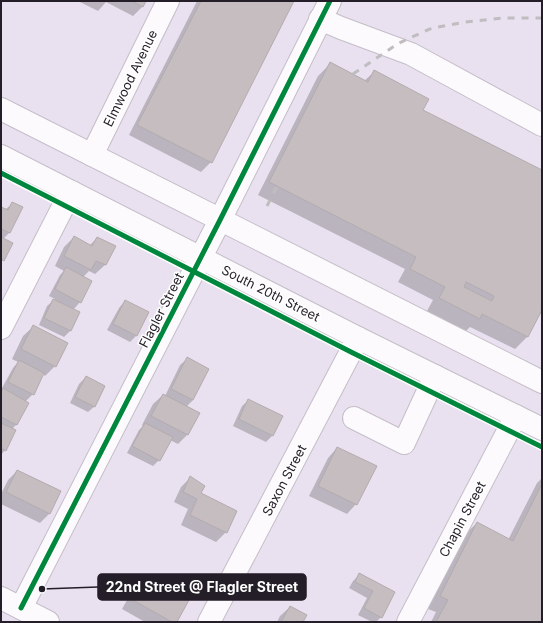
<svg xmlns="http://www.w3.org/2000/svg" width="543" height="623" font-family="Inter,sans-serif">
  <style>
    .shadow { fill: #0003 }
    .building { fill: #c5bdc0; stroke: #b3abad; fill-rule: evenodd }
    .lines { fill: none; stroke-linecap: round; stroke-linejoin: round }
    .minor-casing { stroke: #c4bec9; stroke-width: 24 }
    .major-casing { stroke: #c4bec9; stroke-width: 24 }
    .minor { stroke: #fcfafd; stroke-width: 22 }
    .major { stroke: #fcfafd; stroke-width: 22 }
    .rail { stroke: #bfbdc0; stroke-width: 3; stroke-dasharray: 7 7; stroke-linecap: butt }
    .cycleway-casing { stroke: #fff; stroke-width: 8 }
    .cycleway { stroke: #00873e; stroke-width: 5 }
    .labels { text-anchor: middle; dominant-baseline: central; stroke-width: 3; stroke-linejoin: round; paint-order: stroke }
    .street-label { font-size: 13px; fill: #241e28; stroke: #fff }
    .leader { fill: none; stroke: #241e28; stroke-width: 1.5 }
    .callout-dot { fill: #241e28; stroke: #fff; stroke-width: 1.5 }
    .callout { fill: #241e28; stroke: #241e28; stroke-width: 1.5 }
    .callout-label { font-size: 14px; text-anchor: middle; font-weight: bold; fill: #fff }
  </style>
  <rect width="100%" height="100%" fill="#e9e1ef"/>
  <!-- shadow -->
  <g class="shadow">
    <polygon points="78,1 145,1 143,6 133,16 106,2 98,11"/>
    <polygon points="197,1 293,1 211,162 201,172 129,135"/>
    <polygon points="330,64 364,81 374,72 422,110 542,172 542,308 527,337 515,349 470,327 466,331 427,311 433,300 398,282 405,269 258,195 318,76"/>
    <polygon points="13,203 21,207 9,233 3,239 3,260 1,262 1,208 6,209"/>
    <polygon points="74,237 89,246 97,238 114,247 105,265 95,274 89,271 83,277 80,302 73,310 79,313 70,331 64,337 39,325 47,306 55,299 49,296 60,275 64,271 55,266 64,247"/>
    <polygon points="125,301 136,336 130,342 107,330 119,308"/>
    <polygon points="33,327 55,366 45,376 43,374 33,394 25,402 28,403 16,425 12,429 5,450 1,455 1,392 4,389 2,388 13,368 18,362 12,359 23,336"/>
    <polygon points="187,359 193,400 186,407 199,414 187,435 178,444 170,440 159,460 153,466 127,453 139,430 143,426 142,425 153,404 163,395 165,396 180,365"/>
    <polygon points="86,377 95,406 88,412 70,403 79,384"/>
    <polygon points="249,400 272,436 266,442 233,426 242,406"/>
    <polygon points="337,448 356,504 347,514 309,496 328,458"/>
    <polygon points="17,471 49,514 40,523 1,504 1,494 8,480"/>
    <polygon points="191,477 200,494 236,511 226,532 216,542 181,525 188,509 174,502 181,487"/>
    <polygon points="542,478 542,622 431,622 436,612 428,609 464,535 477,523 508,540 537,483"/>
    <polygon points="360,574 394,592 381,617 376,622 372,622 358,615 367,598 349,588 353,581"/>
    <polygon points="145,577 176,622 145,622 122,609 135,586"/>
    <polygon points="290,607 302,622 277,622 280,616"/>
  </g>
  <!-- building -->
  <g class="building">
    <polygon points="132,1 146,1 143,7"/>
    <polygon points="201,1 294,1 212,163 137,125"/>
    <path d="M330,62L368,82L374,70L429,99L423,110L542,170V310L528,337L482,314L480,319L439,298L445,287L410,269L416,257L269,182ZM466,282L494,296L492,301L464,287Z"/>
    <polygon points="12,202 23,207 10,233 1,229 1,207 8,210"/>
    <polygon points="74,236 92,246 97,237 116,246 106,265 96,261 91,270 64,256"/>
    <polygon points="1,237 13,243 4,261 1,259"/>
    <polygon points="66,267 92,281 81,303 55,289"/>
    <polygon points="53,299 80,312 71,331 44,318"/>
    <polygon points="125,300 149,312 137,336 113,324"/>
    <polygon points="33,325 68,343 56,367 21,349"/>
    <polygon points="187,357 209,369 193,400 171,389"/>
    <polygon points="19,360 44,373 34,395 8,382"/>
    <polygon points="86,376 105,386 95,407 75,397"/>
    <polygon points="3,388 29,403 17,425 1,417 1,392"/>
    <polygon points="163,394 200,413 188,435 151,416"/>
    <polygon points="248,399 283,416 273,436 239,419"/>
    <polygon points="1,423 16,430 6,451 1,448"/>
    <polygon points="145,423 173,437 160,461 132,446"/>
    <polygon points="337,447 377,466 357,505 318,486"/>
    <polygon points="17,470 61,491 50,514 6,492"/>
    <polygon points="190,476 205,486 201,493 237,511 227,533 190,515 197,499 183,492"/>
    <polygon points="542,484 542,622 436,622 448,600 440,596 477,522 513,541"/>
    <polygon points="359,573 395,592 382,618 364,608 373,591 355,582"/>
    <polygon points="145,575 189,600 177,622 172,622 131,599"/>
    <polygon points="290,606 307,615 303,622 281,622"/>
  </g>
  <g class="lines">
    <!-- minor casing -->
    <g class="minor-casing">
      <g id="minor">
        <polyline points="320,19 341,28 411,54 542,125"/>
        <polyline points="92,155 168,1"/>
        <polyline points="1,328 64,205 72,192"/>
        <polyline points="354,418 404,443 435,376"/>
        <polyline points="1,598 48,622"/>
        <polyline points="21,608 220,220 330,1"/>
        <polyline points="209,622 358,338"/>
        <polyline points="408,622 516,416"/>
      </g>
    </g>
    <!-- major casing -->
    <g class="major-casing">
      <g id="major">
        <polyline points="1,109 542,382"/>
        <polyline points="1,156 358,338 542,429"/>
      </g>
    </g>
    <!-- minor -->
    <use href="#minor" class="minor"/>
    <!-- major -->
    <use href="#major" class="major"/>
    <!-- rail -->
    <g class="rail">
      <polyline points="353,74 399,43 432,28 466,22 504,18 542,18"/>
      <polyline points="267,206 277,186"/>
    </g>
    <!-- cycleway casing -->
    <g class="cycleway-casing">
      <g id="cycleway">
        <polyline points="1,173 351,352 542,447"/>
        <polyline points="21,608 220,220 330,1"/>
      </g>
    </g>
    <!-- cycleway -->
    <use href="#cycleway" class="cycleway"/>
  </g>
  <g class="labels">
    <!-- street labels -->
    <g class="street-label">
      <text transform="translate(130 78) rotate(-64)">Elmwood Avenue</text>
      <text transform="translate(271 293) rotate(27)">South 20th Street</text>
      <text transform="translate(161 310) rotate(-63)">Flagler Street</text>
      <text transform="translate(284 480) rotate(-62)">Saxon Street</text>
      <text transform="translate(462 519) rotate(-62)">Chapin Street</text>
    </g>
  </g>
  <!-- callouts -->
  <path class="leader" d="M42 589L98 587"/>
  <circle class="callout-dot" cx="42" cy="589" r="4"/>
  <rect class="callout" x="98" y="574" width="208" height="26" rx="4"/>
  <g class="callout-label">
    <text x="202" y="592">22nd Street @ Flagler Street</text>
  </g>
  <!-- border -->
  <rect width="543" height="623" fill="none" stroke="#241e28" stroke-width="4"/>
</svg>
